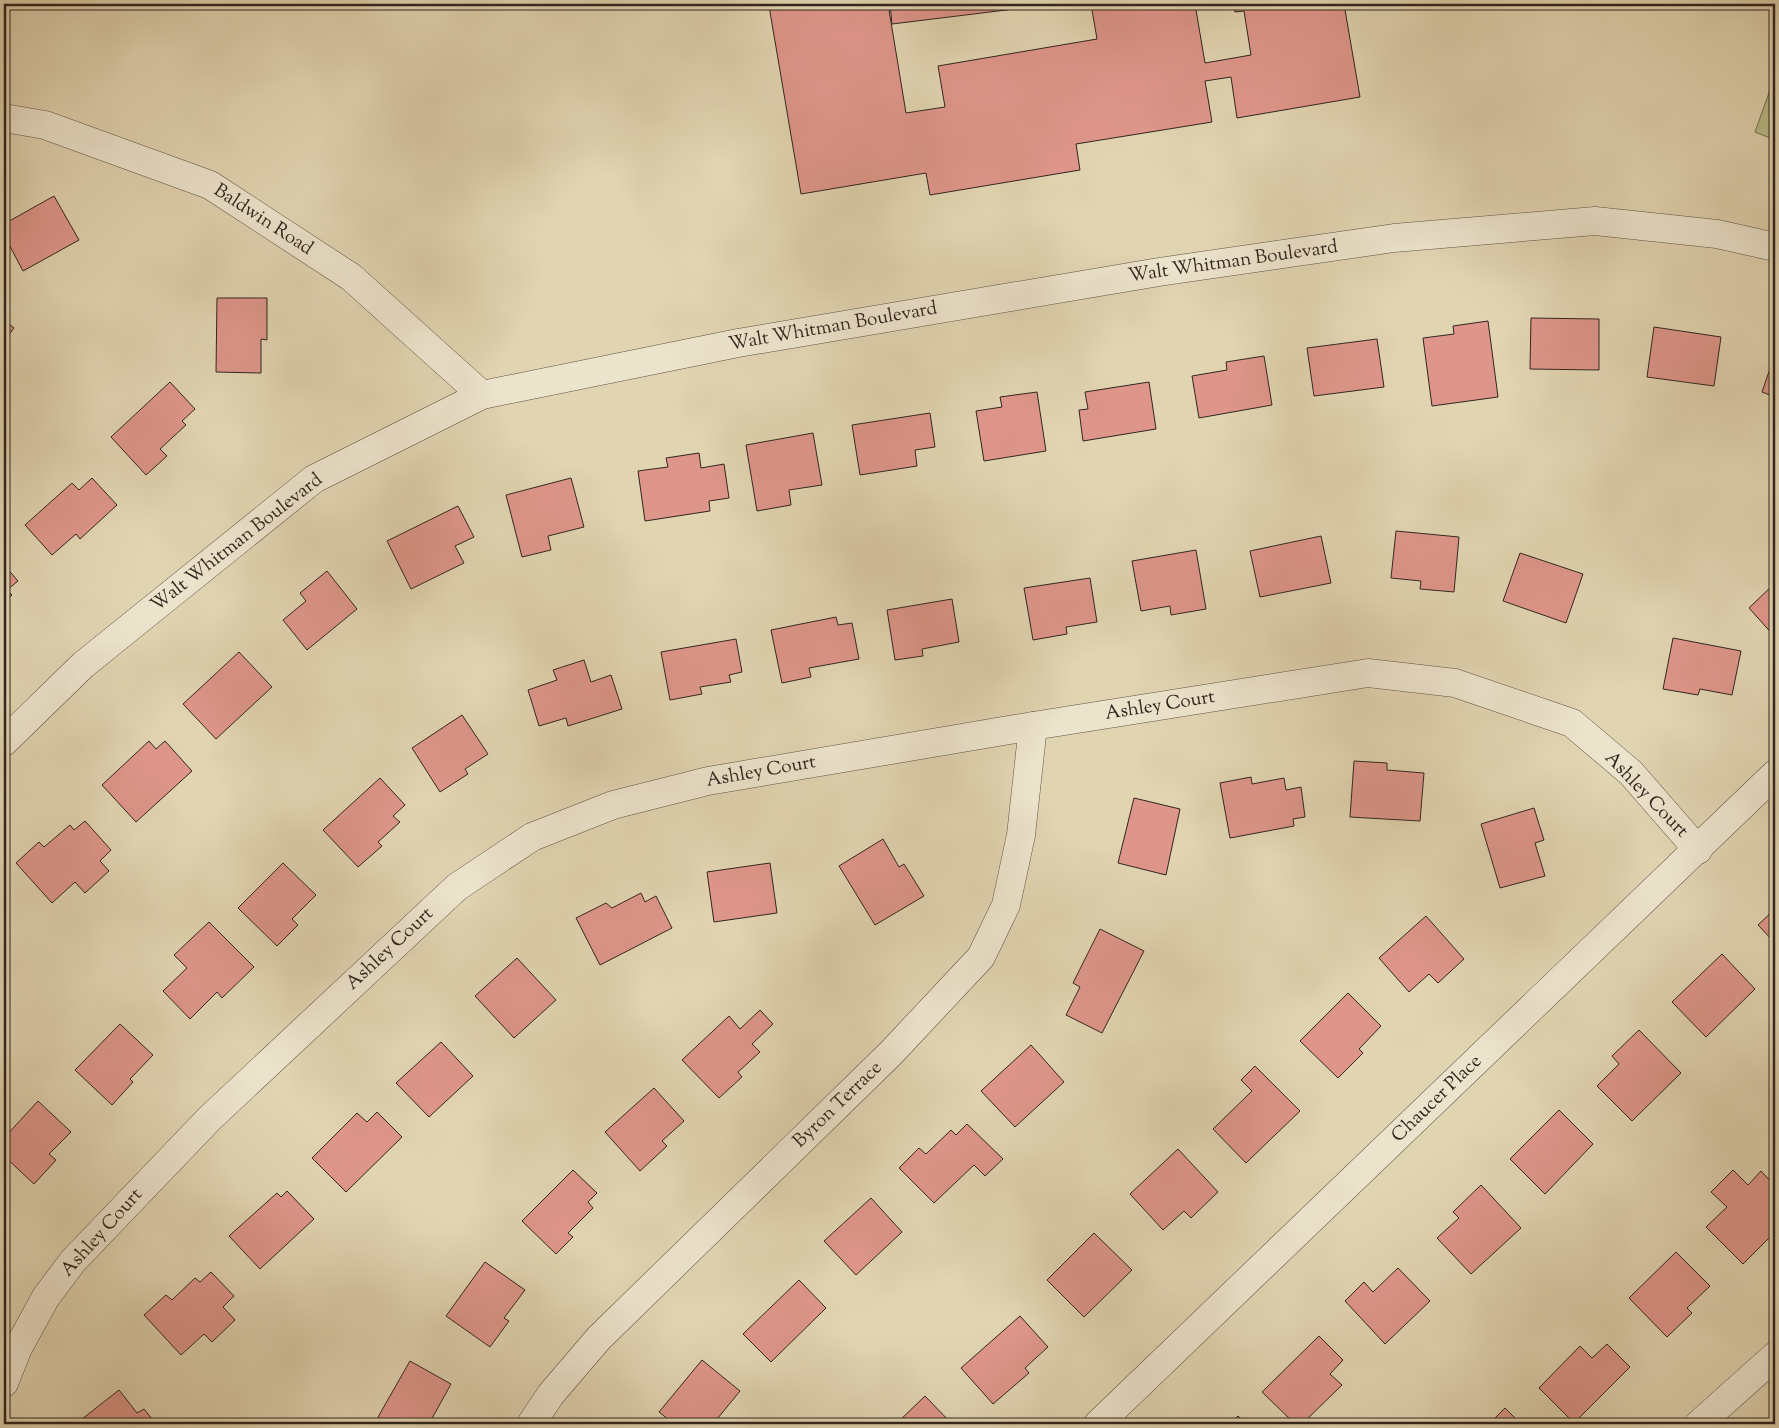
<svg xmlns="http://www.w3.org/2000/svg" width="1779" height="1428" font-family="'Sorts Mill Goudy',serif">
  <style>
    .green { fill: #b8bb88; stroke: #757054 }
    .building { fill: #de968a; stroke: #32251f }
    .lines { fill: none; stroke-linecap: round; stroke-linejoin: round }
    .minor-casing { stroke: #5e5144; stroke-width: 29 }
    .minor { stroke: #ece3cc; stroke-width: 28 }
    .labels { text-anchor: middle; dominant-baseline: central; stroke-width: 4; stroke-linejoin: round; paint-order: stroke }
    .street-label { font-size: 19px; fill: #32251f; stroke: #ece3cc }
  </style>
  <rect width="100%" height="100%" fill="#e1d4b1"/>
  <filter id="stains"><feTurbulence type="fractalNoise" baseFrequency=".004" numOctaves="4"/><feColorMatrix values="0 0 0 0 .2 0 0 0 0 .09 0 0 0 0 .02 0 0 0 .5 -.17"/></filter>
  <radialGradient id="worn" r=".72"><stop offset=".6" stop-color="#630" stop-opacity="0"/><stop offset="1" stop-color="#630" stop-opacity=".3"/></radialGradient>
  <!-- green -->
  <polygon class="green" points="1775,76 1775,140 1755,132"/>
  <!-- building -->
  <g class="building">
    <polygon points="785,4 888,4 906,113 945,107 938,66 1097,39 1091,4 1195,4 1205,63 1251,55 1244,11 1235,12 1234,4 1344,4 1360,97 1237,118 1231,77 1205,81 1212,122 1076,144 1080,170 930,195 926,173 801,194 769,6"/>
    <polygon points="890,4 1038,4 1039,6 892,24"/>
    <polygon points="54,196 79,240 23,271 4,235 4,224"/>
    <polygon points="217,298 267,298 267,340 261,339 261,373 216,372"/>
    <polygon points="1531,318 1599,319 1599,370 1530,369"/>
    <polygon points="4,320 14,328 4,341"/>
    <polygon points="1488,321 1498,397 1432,406 1423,338 1454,334 1453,326"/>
    <polygon points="1654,327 1721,337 1714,386 1647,377"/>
    <polygon points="1377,339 1384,387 1314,396 1307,348"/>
    <polygon points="1775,354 1775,397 1762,392"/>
    <polygon points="1264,356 1272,405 1199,418 1192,376 1227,370 1226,362"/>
    <polygon points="170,382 195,409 182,421 186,425 160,449 167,456 146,475 111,437"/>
    <polygon points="1149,382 1156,429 1083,441 1079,410 1088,409 1085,392"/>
    <polygon points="1037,392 1046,451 984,461 976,411 1002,407 1000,397"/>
    <polygon points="930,413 935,447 915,450 917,466 860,475 852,425"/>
    <polygon points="813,433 822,485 789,490 791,505 757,511 746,445"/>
    <polygon points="699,453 701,468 724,464 729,498 709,501 710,511 645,521 638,471 668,467 666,458"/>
    <polygon points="92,478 117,505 80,539 76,534 52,555 25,525 72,483 79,490"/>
    <polygon points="571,478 584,527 548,536 551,550 522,557 506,495"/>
    <polygon points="458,506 474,537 455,546 464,563 411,589 387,541"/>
    <polygon points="1396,531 1459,537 1454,592 1420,589 1421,581 1391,578"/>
    <polygon points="1321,536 1331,583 1260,597 1250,551"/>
    <polygon points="1196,550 1206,609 1171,615 1170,606 1141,611 1132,561"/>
    <polygon points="1520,553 1583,574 1566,623 1503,601"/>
    <polygon points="4,565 18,581 7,590 12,595 4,602"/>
    <polygon points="327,571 357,609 307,650 283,620 306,601 300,593"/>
    <polygon points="1090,578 1097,622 1066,627 1067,634 1033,640 1024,588"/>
    <polygon points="1775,583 1775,637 1749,608"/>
    <polygon points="952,599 959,642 922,649 923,656 895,660 887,610"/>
    <polygon points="836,617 838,625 852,623 859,659 809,668 811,677 782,683 771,630"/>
    <polygon points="1673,638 1741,651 1732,695 1700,689 1698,695 1663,689"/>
    <polygon points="736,639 742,672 729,675 731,682 700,687 702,694 670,700 661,652"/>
    <polygon points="239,652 272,687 216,739 183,704"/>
    <polygon points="584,660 591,682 611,675 622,709 568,726 566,718 539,726 528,690 557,680 553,670"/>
    <polygon points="462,715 488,754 465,769 468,774 440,792 412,748"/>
    <polygon points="149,741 156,749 165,741 192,771 136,822 102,785"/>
    <polygon points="1354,761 1387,763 1387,770 1424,773 1420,821 1350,817"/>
    <polygon points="1251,777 1252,784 1284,778 1286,790 1301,787 1305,817 1293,819 1294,826 1230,838 1220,783"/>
    <polygon points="380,778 405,805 393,816 400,822 378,842 382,846 358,867 323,830"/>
    <polygon points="1134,798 1180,809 1166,875 1118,863"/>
    <polygon points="1534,808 1544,840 1535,843 1545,876 1500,888 1481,824"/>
    <polygon points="85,821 111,850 100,861 109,871 85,893 75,882 52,903 16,863 39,842 44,847 70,825 74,830"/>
    <polygon points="883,839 899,867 904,864 924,896 875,925 839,866"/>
    <polygon points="283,863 316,895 292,919 298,925 277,946 238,908"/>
    <polygon points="770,863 777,913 714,922 707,872"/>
    <polygon points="641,893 645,902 656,896 672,928 600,965 576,918 606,903 612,908"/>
    <polygon points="1775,909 1775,943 1758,925"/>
    <polygon points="1426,916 1464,959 1438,983 1429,974 1409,992 1379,958"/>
    <polygon points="209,922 254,967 222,998 217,992 190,1019 163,991 187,968 174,955"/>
    <polygon points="1100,929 1144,951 1102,1033 1066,1015 1080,987 1073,983"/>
    <polygon points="1722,954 1755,989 1706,1037 1672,1002"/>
    <polygon points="517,958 556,1000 514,1038 475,996"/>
    <polygon points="1348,993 1381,1026 1359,1049 1363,1053 1338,1078 1300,1041"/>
    <polygon points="760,1010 773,1024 752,1044 760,1052 738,1072 742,1077 719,1098 682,1060 729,1016 740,1029"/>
    <polygon points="120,1024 153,1055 130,1079 133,1082 112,1105 75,1070"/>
    <polygon points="1639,1030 1681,1073 1632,1121 1597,1086 1619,1064 1612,1056"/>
    <polygon points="441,1042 473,1076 429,1117 396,1083"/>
    <polygon points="1031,1045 1064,1082 1015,1127 981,1091"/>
    <polygon points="1255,1066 1300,1111 1246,1163 1213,1129 1252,1091 1241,1080"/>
    <polygon points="654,1088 684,1121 662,1141 667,1146 640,1171 605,1132"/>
    <polygon points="38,1101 71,1132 49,1154 56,1160 34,1184 4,1156 4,1138"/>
    <polygon points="1559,1110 1593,1144 1545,1194 1510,1159"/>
    <polygon points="377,1112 402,1137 346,1192 312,1158 357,1113 367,1122"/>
    <polygon points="967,1124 1003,1159 985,1176 974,1165 934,1203 899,1168 919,1148 926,1154 951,1130 956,1135"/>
    <polygon points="1178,1149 1218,1192 1191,1218 1184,1211 1163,1230 1130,1194"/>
    <polygon points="573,1170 597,1193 588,1202 593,1208 568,1233 573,1237 556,1254 522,1221"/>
    <polygon points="1733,1170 1748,1185 1761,1171 1775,1186 1775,1232 1743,1264 1706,1227 1727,1207 1711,1192"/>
    <polygon points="1481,1185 1521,1228 1471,1274 1437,1238 1459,1218 1453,1212"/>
    <polygon points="287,1191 314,1219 260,1269 229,1236 277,1193 281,1197"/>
    <polygon points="871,1198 902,1232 856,1275 824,1241"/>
    <polygon points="1094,1233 1132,1270 1084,1317 1047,1280"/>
    <polygon points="1676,1252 1710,1286 1687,1308 1692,1313 1667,1337 1629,1298"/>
    <polygon points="485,1262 525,1290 504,1318 509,1321 490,1347 446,1316"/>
    <polygon points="1398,1268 1430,1301 1385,1344 1345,1301 1364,1282 1373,1292"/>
    <polygon points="211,1272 234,1296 223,1307 235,1320 212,1342 204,1334 181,1355 144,1315 166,1295 172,1300 195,1278 200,1282"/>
    <polygon points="799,1280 826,1308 771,1362 743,1334"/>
    <polygon points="1020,1316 1048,1347 1025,1368 1029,1373 993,1404 961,1368"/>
    <polygon points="1319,1336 1343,1360 1330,1374 1342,1385 1302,1424 1295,1424 1262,1392"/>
    <polygon points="1607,1344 1630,1367 1574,1423 1539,1388 1580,1346 1592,1358"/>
    <polygon points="702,1360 740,1391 713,1424 674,1424 659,1412"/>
    <polygon points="410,1361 451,1384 429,1424 390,1424 378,1417"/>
    <polygon points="119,1390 137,1413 144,1409 156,1424 78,1424 77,1423"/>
    <polygon points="925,1396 952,1424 896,1424"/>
    <polygon points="1505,1408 1521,1424 1489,1424"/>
    <polygon points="1238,1416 1247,1424 1229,1424"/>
  </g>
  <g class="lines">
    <!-- minor casing -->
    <g class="minor-casing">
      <g id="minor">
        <polyline points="4,118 45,125 210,185 351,277 482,395"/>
        <polyline points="4,742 83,665 314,479 482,395 738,343 1159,272 1394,238 1595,221 1717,234 1775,247"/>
        <polyline points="4,1383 18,1348 46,1297 73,1261 210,1118 457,887 532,837 613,805 708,781 1033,726 1368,673 1455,683 1572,723 1631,773 1698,850"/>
        <polyline points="531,1424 551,1394 599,1338 891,1053 981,957 1006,905 1021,835 1033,726"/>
        <polyline points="1098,1424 1775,774"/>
        <polyline points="1699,1424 1775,1356"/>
      </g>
    </g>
    <!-- minor -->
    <use href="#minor" class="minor"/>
  </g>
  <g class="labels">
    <!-- street labels -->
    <g class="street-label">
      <text transform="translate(263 220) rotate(33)">Baldwin Road</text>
      <text transform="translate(1233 262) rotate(-8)">Walt Whitman Boulevard</text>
      <text transform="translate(833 327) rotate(-10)">Walt Whitman Boulevard</text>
      <text transform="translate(237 543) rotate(-38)">Walt Whitman Boulevard</text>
      <text transform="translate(1160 706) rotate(-9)">Ashley Court</text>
      <text transform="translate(761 772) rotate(-10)">Ashley Court</text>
      <text transform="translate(1646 795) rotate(46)">Ashley Court</text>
      <text transform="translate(390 949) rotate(-43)">Ashley Court</text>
      <text transform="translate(1437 1099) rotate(-44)">Chaucer Place</text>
      <text transform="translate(838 1105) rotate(-44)">Byron Terrace</text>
      <text transform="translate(102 1233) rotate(-48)">Ashley Court</text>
    </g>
  </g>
  <!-- margin -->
  <rect width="1779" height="1428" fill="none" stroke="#e1d4b1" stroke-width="20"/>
  <rect x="5" y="5" width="1769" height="1418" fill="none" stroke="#32251f" stroke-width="2.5"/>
  <rect x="10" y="10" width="1759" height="1408" fill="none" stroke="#32251f"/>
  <rect width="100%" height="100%" filter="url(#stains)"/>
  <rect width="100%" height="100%" fill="url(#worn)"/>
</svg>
